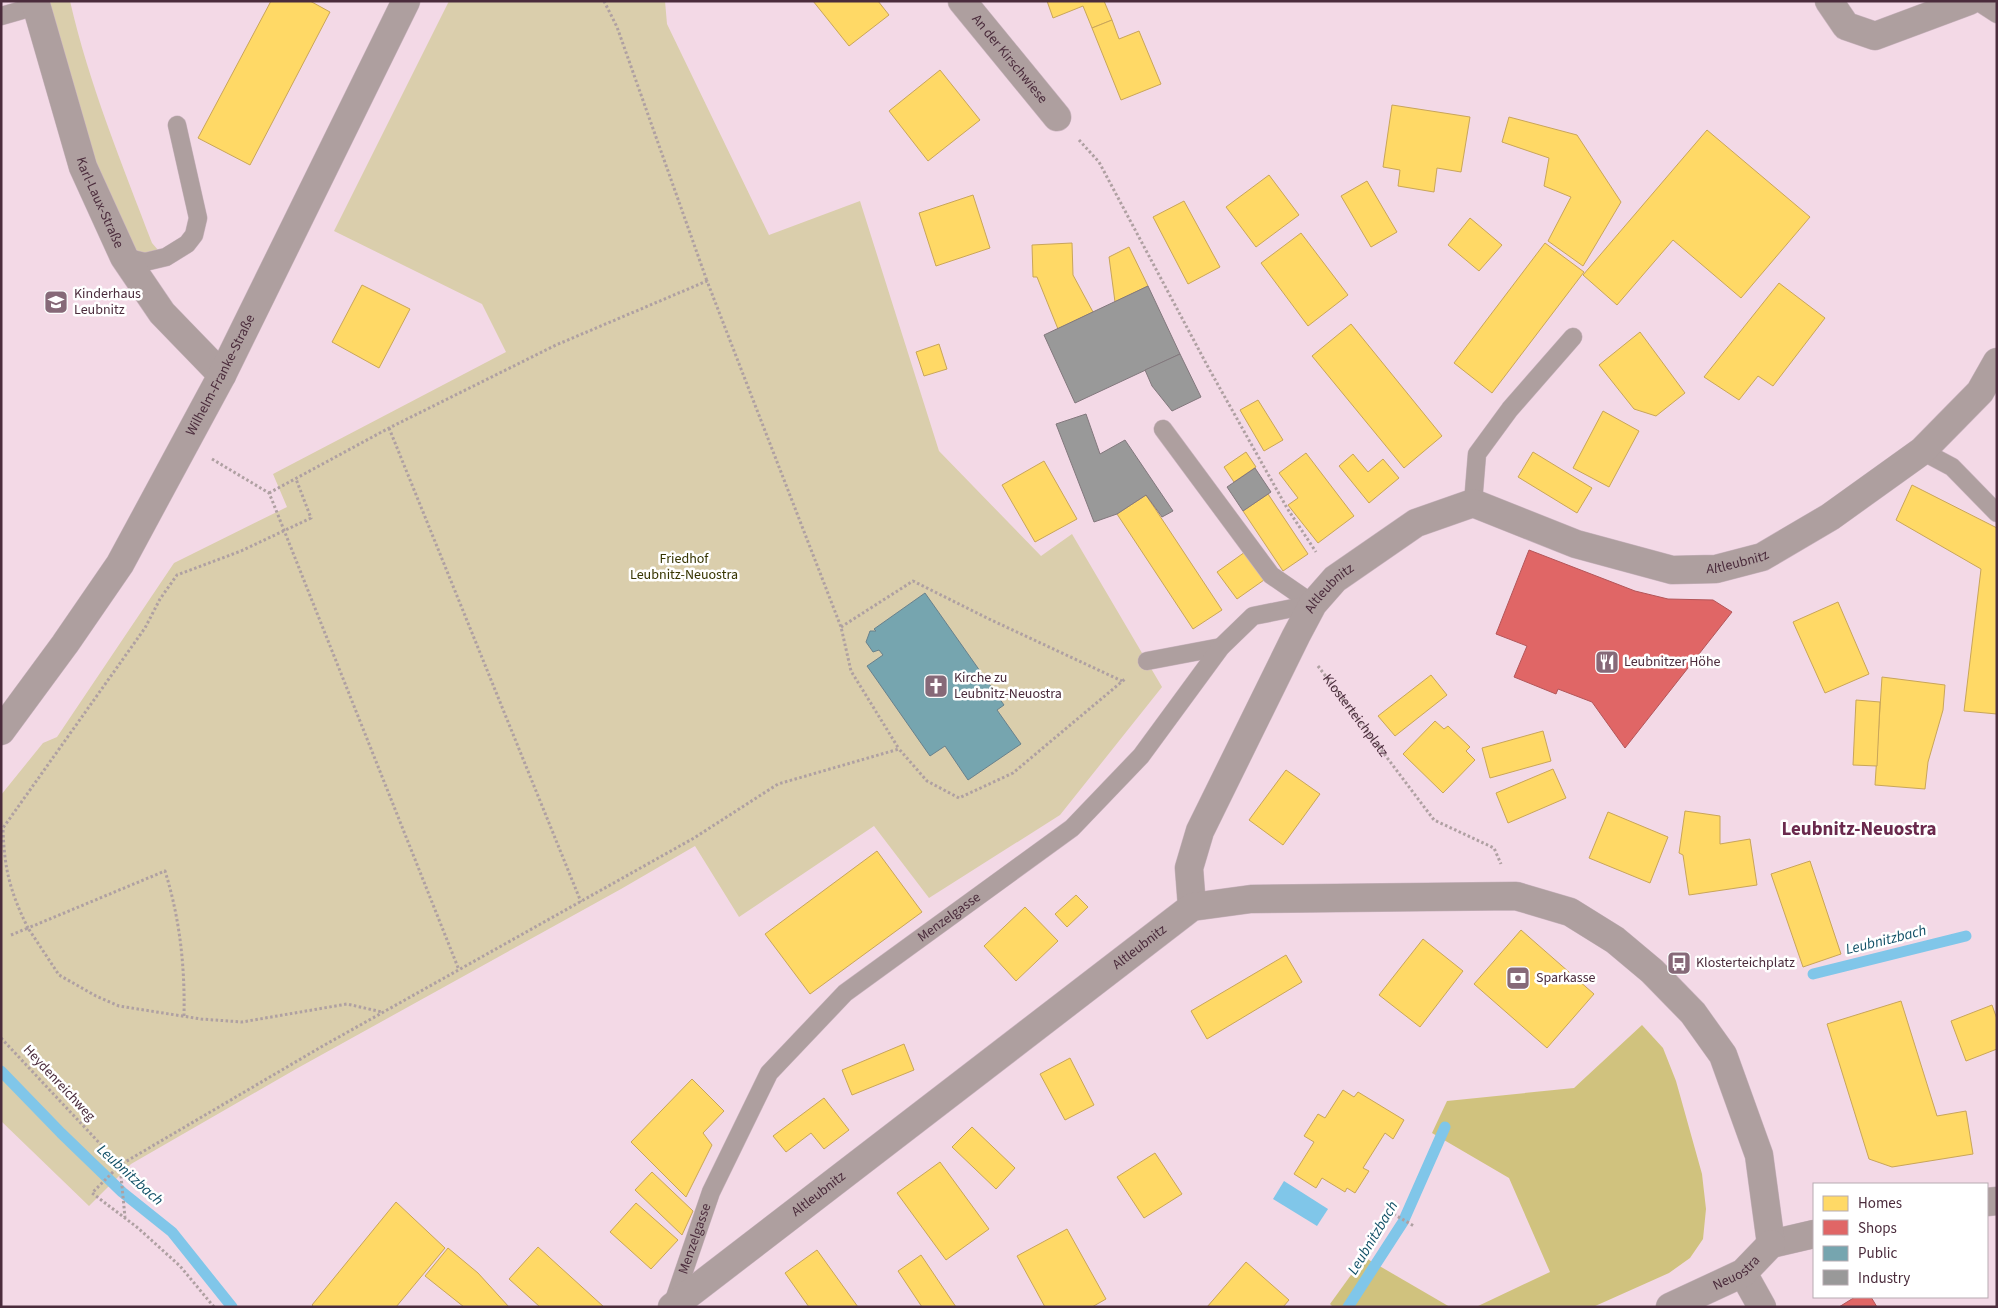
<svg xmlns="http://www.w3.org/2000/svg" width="1998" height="1308" font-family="'Source Sans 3',sans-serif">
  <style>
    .green { fill: #daceac }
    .forest { fill: #d0c27e }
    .water { fill: #80c6e9 }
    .homes { fill: #ffd966; stroke: #c9a559 }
    .shops { fill: #e06666; stroke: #b35559 }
    .public { fill: #76a5af; stroke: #69818c }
    .industry { fill: #999; stroke: #82787d }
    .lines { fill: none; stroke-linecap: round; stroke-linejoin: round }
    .stream { stroke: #80c6e9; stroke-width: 11 }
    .service-casing { stroke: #ccb5c1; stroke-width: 19 }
    .minor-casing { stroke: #ccb5c1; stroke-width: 29 }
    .tertiary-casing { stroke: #ccb5c1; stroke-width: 29 }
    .path { stroke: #afa0a2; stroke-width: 3; stroke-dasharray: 2.5 2.5; stroke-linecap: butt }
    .service { stroke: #ae9f9f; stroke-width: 18 }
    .minor { stroke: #ae9f9f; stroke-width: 28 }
    .tertiary { stroke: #ae9f9f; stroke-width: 28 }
    .labels { text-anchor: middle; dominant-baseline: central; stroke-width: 5; stroke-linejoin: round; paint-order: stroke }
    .street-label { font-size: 14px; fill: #4b2c3c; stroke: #fff }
    .poi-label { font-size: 14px; fill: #4b2c3c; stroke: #fff; text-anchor: start }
    .park-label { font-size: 14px; fill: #363400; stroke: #fff }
    .water-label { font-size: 15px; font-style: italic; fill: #115067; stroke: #fff }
    .district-label { font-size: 19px; font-weight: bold; fill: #6a294d; stroke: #fff }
  </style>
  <rect width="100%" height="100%" fill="#f3d9e6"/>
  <!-- green -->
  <g class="green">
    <path d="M36,1H70C89,84 122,164 152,243L164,257H125Z"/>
    <polygon points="449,1 665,1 667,24 769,235 860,201 939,451 1041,556 1072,534 1162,687 1060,815 929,898 874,826 739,917 695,846 621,889 296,1069 131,1164 89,1206 1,1121 1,795 43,743 57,737 174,563 287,507 273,474 506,352 482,304 334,231"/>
  </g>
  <!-- forest -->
  <g class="forest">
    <polygon points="1642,1025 1663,1048 1676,1081 1702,1174 1706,1209 1703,1239 1690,1258 1669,1273 1593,1307 1476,1307 1550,1272 1509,1178 1432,1133 1447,1101 1574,1088"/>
    <polygon points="1364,1257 1450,1307 1333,1307 1330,1304"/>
  </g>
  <!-- water -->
  <polygon class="water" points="1284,1181 1328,1209 1317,1226 1273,1199"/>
  <!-- homes -->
  <g class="homes">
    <polygon points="271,1 310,1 330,12 250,165 198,138"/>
    <polygon points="813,1 878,1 889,15 849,46"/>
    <polygon points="1047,1 1104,1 1112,20 1092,28 1083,6 1053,18"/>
    <polygon points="1112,20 1119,39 1139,31 1161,84 1121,100 1092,28"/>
    <polygon points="940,70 980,120 928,161 889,111"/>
    <polygon points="1392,105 1470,117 1461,172 1437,168 1434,192 1398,186 1400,170 1383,167"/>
    <polygon points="1509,117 1577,135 1621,202 1583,266 1548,241 1571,197 1544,186 1549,158 1502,142"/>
    <polygon points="1707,130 1810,217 1741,298 1673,240 1617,305 1583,275"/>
    <polygon points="1269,175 1299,215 1256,247 1226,207"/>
    <polygon points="1367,181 1397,232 1371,247 1341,196"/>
    <polygon points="973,195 990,248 936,266 919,213"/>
    <polygon points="1184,201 1220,267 1188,284 1153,217"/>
    <polygon points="1470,218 1502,245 1479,271 1448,245"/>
    <polygon points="1301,233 1348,295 1308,326 1261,263"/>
    <polygon points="1072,243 1073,275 1093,312 1058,329 1037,277 1033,277 1032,245"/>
    <polygon points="1545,243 1584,272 1492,393 1454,363"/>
    <polygon points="1129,247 1148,286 1115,302 1109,257"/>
    <polygon points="1779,283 1825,318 1773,386 1758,376 1739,400 1704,377"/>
    <polygon points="362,285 410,309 379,368 332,342"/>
    <polygon points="1351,324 1442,436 1404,468 1312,356"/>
    <polygon points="1640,332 1685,393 1656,416 1634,409 1599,365"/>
    <polygon points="939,344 947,369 924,376 916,352"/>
    <polygon points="1258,400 1283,440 1264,451 1240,410"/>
    <polygon points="1603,411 1639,431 1609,487 1573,468"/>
    <polygon points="1246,452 1256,467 1234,482 1224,467"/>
    <polygon points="1533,452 1592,488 1577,513 1518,477"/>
    <polygon points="1306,453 1354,516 1318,543 1288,505 1298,498 1279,473"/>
    <polygon points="1353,454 1368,472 1383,459 1399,478 1369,503 1339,466"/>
    <polygon points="1044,461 1077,519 1035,542 1002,485"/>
    <polygon points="1912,485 1997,528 1997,714 1964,711 1981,569 1896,520"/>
    <polygon points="1268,494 1308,554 1283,571 1243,511"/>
    <polygon points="1146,495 1222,610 1193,629 1117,514"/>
    <polygon points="1245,552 1264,580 1237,599 1217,572"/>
    <polygon points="1838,602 1869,674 1825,693 1793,622"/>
    <polygon points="1431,675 1447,695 1395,736 1378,716"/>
    <polygon points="1882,677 1945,685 1943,710 1928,762 1925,789 1875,785"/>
    <polygon points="1856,700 1880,702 1877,766 1853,765"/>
    <polygon points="1435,721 1444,729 1448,726 1470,747 1466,751 1475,760 1443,793 1403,754"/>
    <polygon points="1543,731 1551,761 1490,778 1482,748"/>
    <polygon points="1553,769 1566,798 1508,823 1496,793"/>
    <polygon points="1286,770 1320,794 1283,845 1249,820"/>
    <polygon points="1685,811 1720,816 1720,844 1750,839 1757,885 1689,895 1683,855 1679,853"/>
    <polygon points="1608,812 1668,837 1650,883 1589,858"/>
    <polygon points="877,851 922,912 810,994 765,934"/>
    <polygon points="1810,861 1841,954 1803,967 1771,874"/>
    <polygon points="1076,895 1088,907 1067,927 1055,914"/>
    <polygon points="1025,907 1058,941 1016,981 984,946"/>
    <polygon points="1521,930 1594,994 1547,1048 1474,984"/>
    <polygon points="1423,939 1463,971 1420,1027 1379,995"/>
    <polygon points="1286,955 1302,982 1207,1039 1191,1011"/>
    <polygon points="1901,1001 1937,1116 1966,1111 1973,1154 1892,1167 1869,1159 1827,1024"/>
    <polygon points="1992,1005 1997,1019 1997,1049 1966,1061 1951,1021"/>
    <polygon points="904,1044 914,1070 852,1095 842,1070"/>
    <polygon points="1070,1058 1094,1105 1065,1120 1040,1074"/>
    <polygon points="692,1079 724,1111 703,1133 712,1145 686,1197 631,1142"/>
    <polygon points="1343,1090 1354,1097 1358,1092 1404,1120 1393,1139 1385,1133 1363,1168 1369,1171 1355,1193 1347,1188 1345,1192 1322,1178 1316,1188 1294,1174 1314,1142 1304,1136 1318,1114 1325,1118"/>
    <polygon points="824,1098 849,1130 824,1149 811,1133 786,1152 773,1136"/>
    <polygon points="972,1127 1015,1168 996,1189 952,1147"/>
    <polygon points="1155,1153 1182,1194 1144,1218 1117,1177"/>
    <polygon points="940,1162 989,1229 946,1260 897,1193"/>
    <polygon points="652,1172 693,1211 682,1235 635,1190"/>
    <polygon points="396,1202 445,1248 396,1307 314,1307 312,1305"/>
    <polygon points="636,1203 678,1240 651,1269 610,1232"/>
    <polygon points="1067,1229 1106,1299 1092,1307 1045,1307 1017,1256"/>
    <polygon points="538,1247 604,1307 540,1307 509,1279"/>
    <polygon points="448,1248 478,1273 509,1307 464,1307 425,1276"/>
    <polygon points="817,1250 858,1307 809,1307 785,1273"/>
    <polygon points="921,1255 956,1307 922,1307 898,1271"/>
    <polygon points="1246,1262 1289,1300 1283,1307 1207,1307"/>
  </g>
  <!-- shops -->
  <g class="shops">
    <polygon points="1529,550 1635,591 1668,599 1713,600 1732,612 1625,748 1592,702 1558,689 1556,694 1514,677 1527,646 1496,634"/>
    <polygon points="1855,1297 1871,1297 1877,1307 1839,1307"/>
  </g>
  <!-- public -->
  <polygon class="public" points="925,593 1004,705 997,710 1021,744 968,780 945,746 930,756 867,666 883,655 879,650 873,652 866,642 870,631 876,631 874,629"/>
  <!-- industry -->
  <g class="industry">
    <polygon points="1148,286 1180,354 1075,403 1044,335"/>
    <polygon points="1180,354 1201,397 1172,411 1152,386 1145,370"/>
    <polygon points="1086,414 1100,454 1125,440 1173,511 1162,517 1146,495 1117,514 1094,522 1056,424"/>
    <polygon points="1255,468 1271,492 1243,511 1227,487"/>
  </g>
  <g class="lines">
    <!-- stream -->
    <g class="stream">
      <polyline points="1813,974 1966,936"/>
      <polyline points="1,1071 61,1133 122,1192 172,1232 232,1307"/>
      <polyline points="1348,1307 1403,1222 1445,1127"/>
    </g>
    <!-- service casing -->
    <g class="service-casing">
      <g id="service">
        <polyline points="1977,1 1997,14"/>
        <polyline points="1,16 36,6"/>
        <polyline points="124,257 145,262 166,257 187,244 194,235 198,218 177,125"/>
        <polyline points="1163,429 1271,575 1313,604"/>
        <polyline points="1922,451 1952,467 1997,513"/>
        <polyline points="1473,503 1477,454 1510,409 1573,337"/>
        <polyline points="1147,661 1221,647"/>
        <path id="s2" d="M672,1306L711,1192L769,1073L845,993L1072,828L1141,756L1221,647L1253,616L1313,604"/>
      </g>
    </g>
    <!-- minor casing -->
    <g class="minor-casing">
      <g id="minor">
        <path id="s3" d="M35,1L83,167L124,257L162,313L222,375"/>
        <path id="s4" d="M962,1L1057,117"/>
        <polyline points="1829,1 1846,26 1875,36 1969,1"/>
        <path id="s5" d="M1192,907L1189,868L1200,831L1296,636L1313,604L1335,579L1416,523L1473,503L1576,544L1672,570L1716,569L1762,557L1830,517L1922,451L1980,392L1997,362"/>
        <polyline points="1987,1202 1997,1201"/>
        <polyline points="1771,1244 1814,1234"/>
        <polyline points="1743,1273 1762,1307"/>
        <path id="s6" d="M672,1307L1192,907L1251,899L1516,896L1570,912L1615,940L1652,971L1693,1013L1723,1055L1759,1155L1771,1244"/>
        <path id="s7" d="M1670,1307L1743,1273L1771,1244"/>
      </g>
    </g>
    <!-- tertiary casing -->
    <g class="tertiary-casing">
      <g id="tertiary">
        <path id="s8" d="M1,731L65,644L120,564L222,375L406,1"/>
      </g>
    </g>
    <!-- path -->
    <g class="path">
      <polyline points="604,1 617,27 707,281"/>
      <polyline points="1079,140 1099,162 1208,367 1287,508 1316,552"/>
      <polyline points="389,428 581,902"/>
      <polyline points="212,459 269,493 272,500 459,970"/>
      <polyline points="269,493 389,428 556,345 707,281 841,627 851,671 899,749"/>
      <polyline points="841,627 913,581 989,619 1122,681"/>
      <path id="s1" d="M1318,666L1434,820L1494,848L1501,864"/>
      <polyline points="11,935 28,928 59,975 96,996 119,1006 201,1019 242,1022 347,1004 382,1012"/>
      <path d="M184,1016C185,967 180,919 165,871L28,928C10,892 4,868 3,828L145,628L160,599L177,575L241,551L311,518L296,479"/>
      <polyline points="1,1038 120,1165"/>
      <polyline points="120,1166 125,1217"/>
      <polyline points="1385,1209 1414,1226"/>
      <polyline points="214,1307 180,1266 138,1228 92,1193 120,1165 321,1047 694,838 778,784 899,749 927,781 959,798 1013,773 1125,679"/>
    </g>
    <!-- service -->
    <use href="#service" class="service"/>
    <!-- minor -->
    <use href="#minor" class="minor"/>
    <!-- tertiary -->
    <use href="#tertiary" class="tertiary"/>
  </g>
  <!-- icons -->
  <defs>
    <g id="school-square" transform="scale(1.25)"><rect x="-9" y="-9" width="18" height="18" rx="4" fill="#866978" stroke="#fff"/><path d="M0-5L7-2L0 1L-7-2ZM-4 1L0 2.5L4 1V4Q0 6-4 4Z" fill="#fff"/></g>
    <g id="restaurant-square" transform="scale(1.25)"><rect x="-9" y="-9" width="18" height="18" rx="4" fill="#866978" stroke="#fff"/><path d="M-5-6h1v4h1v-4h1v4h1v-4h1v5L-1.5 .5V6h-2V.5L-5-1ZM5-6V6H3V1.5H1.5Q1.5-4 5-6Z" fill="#fff"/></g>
    <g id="church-square" transform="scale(1.25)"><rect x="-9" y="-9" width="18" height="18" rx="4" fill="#866978" stroke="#fff"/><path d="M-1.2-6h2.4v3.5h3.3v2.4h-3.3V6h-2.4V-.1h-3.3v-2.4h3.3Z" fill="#fff"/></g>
    <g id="bus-square" transform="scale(1.25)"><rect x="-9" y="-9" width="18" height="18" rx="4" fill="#866978" stroke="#fff"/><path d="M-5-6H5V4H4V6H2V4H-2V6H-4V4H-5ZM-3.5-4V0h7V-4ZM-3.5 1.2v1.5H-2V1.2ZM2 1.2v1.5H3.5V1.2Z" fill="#fff"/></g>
    <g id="bank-square" transform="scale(1.25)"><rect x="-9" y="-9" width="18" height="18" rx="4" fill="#866978" stroke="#fff"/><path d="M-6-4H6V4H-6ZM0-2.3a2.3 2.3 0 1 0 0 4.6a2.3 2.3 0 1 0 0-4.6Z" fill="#fff"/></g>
  </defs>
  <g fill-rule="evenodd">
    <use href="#school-square" x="56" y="302"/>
    <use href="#restaurant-square" x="1607" y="662"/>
    <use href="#church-square" x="936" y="686"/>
    <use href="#bus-square" x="1679" y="963"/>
    <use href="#bank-square" x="1518" y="978"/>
  </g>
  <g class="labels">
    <!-- street labels -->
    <g class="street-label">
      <text stroke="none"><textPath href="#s4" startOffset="75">An der Kirschwiese</textPath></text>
      <text stroke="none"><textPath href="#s3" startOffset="212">Karl-Laux-Straße</textPath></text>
      <text stroke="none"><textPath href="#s8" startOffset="419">Wilhelm-Franke-Straße</textPath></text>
      <text stroke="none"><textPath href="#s5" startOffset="800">Altleubnitz</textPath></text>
      <text stroke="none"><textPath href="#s5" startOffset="354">Altleubnitz</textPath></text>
      <text stroke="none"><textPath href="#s1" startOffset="62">Klosterteichplatz</textPath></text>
      <text stroke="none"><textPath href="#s2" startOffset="492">Menzelgasse</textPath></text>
      <text stroke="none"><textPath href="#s6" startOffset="590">Altleubnitz</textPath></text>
      <text transform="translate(59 1083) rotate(47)">Heydenreichweg</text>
      <text stroke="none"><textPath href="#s6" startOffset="185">Altleubnitz</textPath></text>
      <text stroke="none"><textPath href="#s2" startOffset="71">Menzelgasse</textPath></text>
      <text stroke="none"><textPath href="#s7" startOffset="75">Neuostra</textPath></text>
    </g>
    <!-- poi labels -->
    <g class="poi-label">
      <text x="74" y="294">Kinderhaus<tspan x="74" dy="16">Leubnitz</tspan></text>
      <text x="1624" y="662">Leubnitzer Höhe</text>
      <text x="954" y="678">Kirche zu<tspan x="954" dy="16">Leubnitz-Neuostra</tspan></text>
      <text x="1696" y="963">Klosterteichplatz</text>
      <text x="1536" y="978">Sparkasse</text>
    </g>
    <!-- park labels -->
    <g class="park-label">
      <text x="684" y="559">Friedhof<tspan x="684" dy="16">Leubnitz-Neuostra</tspan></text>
    </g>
    <!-- water labels -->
    <g class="water-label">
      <text transform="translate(1886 940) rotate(-14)">Leubnitzbach</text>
      <text transform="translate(130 1175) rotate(42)">Leubnitzbach</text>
      <text transform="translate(1373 1238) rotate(-59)">Leubnitzbach</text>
    </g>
    <!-- district labels -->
    <g class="district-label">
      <text x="1859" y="829">Leubnitz-Neuostra</text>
    </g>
  </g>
  <!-- border -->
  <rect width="1998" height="1308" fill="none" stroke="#4b2c3c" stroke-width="5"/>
  <!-- legend -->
  <rect x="1813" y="1183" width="175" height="115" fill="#ffffff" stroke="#b7abb1"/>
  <rect x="1823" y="1196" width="25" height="15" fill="#ffd966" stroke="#b7abb1"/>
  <text x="1858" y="1208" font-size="15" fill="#4b2c3c">Homes</text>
  <rect x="1823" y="1220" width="25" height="15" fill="#e06666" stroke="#b7abb1"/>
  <text x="1858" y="1233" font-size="15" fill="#4b2c3c">Shops</text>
  <rect x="1823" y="1246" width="25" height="15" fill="#76a5af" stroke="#b7abb1"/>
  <text x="1858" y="1258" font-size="15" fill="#4b2c3c">Public</text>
  <rect x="1823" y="1270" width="25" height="15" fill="#999999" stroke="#b7abb1"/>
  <text x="1858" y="1283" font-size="15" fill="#4b2c3c">Industry</text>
</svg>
